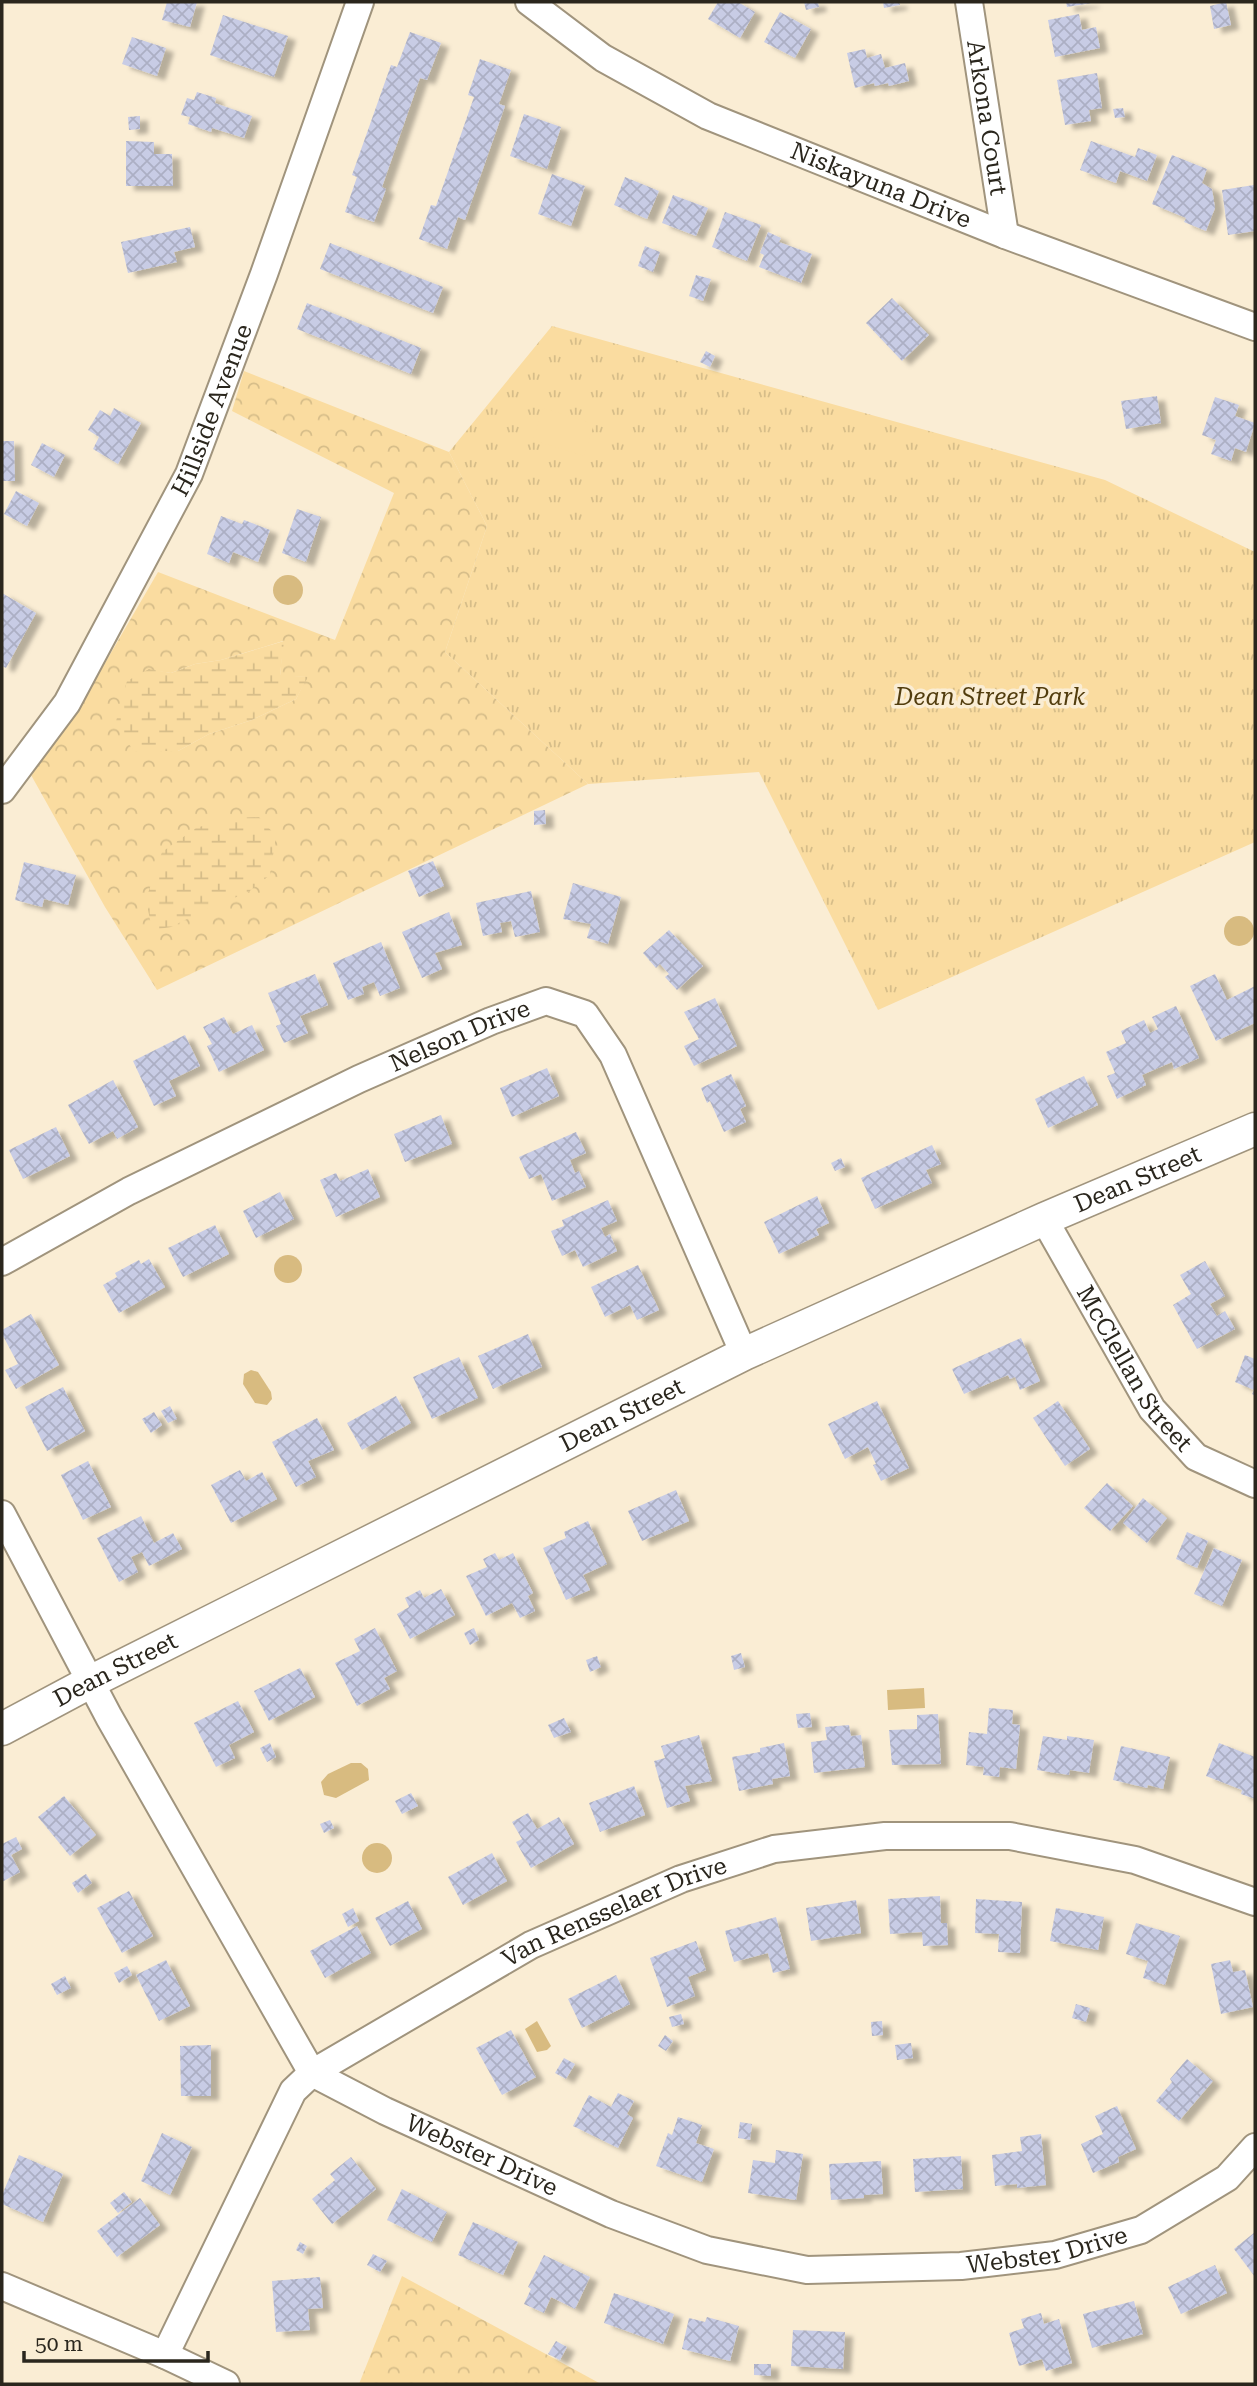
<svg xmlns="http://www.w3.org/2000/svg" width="1257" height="2386" font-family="'Roboto Serif',serif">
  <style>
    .grass { fill: url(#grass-tufts) }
    .forest { fill: url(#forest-crowns); fill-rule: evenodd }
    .wetland { fill: url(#wetland-marsh) }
    .garden { fill: #fadca0 }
    .water { fill: #d8bb80 }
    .building { fill: url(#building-cross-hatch); filter: url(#shadow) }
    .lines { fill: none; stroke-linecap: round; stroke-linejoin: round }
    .minor-casing { stroke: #a0947d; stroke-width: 30 }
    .tertiary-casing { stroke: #a0947d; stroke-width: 35 }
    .minor { stroke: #fff; stroke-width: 26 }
    .tertiary { stroke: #fff; stroke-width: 32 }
    .labels { text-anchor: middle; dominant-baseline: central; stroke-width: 7; stroke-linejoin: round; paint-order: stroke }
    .street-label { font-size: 24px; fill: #2a261d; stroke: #faedd4 }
    .park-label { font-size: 24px; font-style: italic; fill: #523d0e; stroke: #faedd4 }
  </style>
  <defs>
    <pattern id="grass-tufts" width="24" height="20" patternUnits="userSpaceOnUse" patternTransform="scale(1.75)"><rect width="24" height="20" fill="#fadca0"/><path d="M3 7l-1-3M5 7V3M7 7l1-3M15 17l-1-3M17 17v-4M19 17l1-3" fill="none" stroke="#d6bd89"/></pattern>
    <pattern id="forest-crowns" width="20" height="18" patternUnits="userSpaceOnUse" patternTransform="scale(1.75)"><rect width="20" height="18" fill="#fadca0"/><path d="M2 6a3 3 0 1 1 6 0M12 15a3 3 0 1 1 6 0" fill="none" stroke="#d6bd89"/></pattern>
    <pattern id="wetland-marsh" width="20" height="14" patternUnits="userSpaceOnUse" patternTransform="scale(1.75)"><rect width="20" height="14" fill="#fadca0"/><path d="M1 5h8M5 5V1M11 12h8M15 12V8" fill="none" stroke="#d6bd89"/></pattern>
    <pattern id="building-cross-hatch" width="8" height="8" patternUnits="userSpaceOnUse" patternTransform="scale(1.75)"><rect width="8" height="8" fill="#c8cce5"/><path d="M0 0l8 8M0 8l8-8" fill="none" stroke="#acafc4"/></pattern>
    <filter id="shadow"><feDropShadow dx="8" dy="4.5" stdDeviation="2" flood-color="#0004"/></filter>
  </defs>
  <rect width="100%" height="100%" fill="#faedd4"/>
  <!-- grass -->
  <polygon class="grass" points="552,326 1105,480 1255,552 1255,842 878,1010 759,772 588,784 445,652 487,526 449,452"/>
  <!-- forest -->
  <g class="forest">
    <path d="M244,371L449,452L487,526L445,652L588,784L157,990L105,907L31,775L73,718L158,572L335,640L394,493L232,411ZM283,641L280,676L307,677L296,699L252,720L209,734L178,751L149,670L171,673L195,664L221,660Z"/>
    <polygon points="402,2276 601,2384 359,2384"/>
  </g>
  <!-- wetland -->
  <g class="wetland">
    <polygon points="284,641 280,675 308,677 296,699 252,720 209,734 178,751 134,751 115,725 127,681 149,669 171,673 195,664 221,660"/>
    <polygon points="259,817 276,836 270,875 247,893 213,906 171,927 152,930 146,899 162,852 196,828 229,818"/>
  </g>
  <!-- garden -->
  <polygon class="garden" points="543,408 594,424 584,456 533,440"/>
  <!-- water -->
  <g class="water">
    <circle cx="288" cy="590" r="15"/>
    <circle cx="1239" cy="931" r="15"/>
    <circle cx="288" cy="1269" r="14"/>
    <polygon points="251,1370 258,1372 271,1392 272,1399 267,1405 255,1403 243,1384 244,1374"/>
    <polygon points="924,1688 925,1708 888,1710 887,1690"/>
    <polygon points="351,1763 361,1763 368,1769 369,1780 336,1798 324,1795 321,1782 328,1774"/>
    <circle cx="377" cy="1858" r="15"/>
    <polygon points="537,2021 551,2046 547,2050 537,2052 525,2029"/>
  </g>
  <!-- building -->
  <g class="building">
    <polygon points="167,2 197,2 190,27 162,20"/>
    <polygon points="718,2 738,2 755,12 740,38 708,19"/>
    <polygon points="804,2 818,2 819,7 806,10"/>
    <polygon points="883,2 899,2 900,5 884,8"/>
    <polygon points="1066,2 1092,2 1092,3 1067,7"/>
    <polygon points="1226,2 1231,25 1214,29 1210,6"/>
    <polygon points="780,12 811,29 795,58 764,42"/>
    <polygon points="1079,14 1082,30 1096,27 1100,48 1055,57 1048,20"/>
    <polygon points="223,15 288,36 274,77 210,55"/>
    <polygon points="410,32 441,43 427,80 420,78 382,187 386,189 374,222 345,212 357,177 352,175 391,65 397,67"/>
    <polygon points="132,37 166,48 157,76 122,64"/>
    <polygon points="865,49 867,58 881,54 885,68 905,63 909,81 889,86 888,83 875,86 874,83 855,88 847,53"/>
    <polygon points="480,59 511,70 499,104 505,106 465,220 458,217 447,249 419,239 431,205 436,206 474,97 468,95"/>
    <polygon points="1097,73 1102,108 1089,110 1091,121 1065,125 1057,80"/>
    <polygon points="197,92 216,98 215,103 252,116 244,138 212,128 211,132 188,124 190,117 181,115 187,98 194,100"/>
    <polygon points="1123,108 1125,117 1115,118 1113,109"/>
    <polygon points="524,114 561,127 547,169 510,156"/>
    <polygon points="140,116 140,129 129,130 128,117"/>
    <polygon points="126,141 154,142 154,154 172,154 173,186 126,186"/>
    <polygon points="1091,141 1135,157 1138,148 1157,155 1147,181 1120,171 1116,183 1080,170"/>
    <polygon points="1172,155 1207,169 1202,183 1212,189 1215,208 1206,231 1184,222 1186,218 1152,204"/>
    <polygon points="552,174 585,186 571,226 538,214"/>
    <polygon points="625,177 659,191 647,219 614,205"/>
    <polygon points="1254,185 1255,231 1228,235 1222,190"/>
    <polygon points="673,195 708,208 696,236 662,223"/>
    <polygon points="725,212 761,225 747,261 712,247"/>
    <polygon points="190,227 195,247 174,252 177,262 128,273 121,242"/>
    <polygon points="768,232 781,238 779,242 812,254 801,283 759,267 764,255 760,253"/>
    <polygon points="330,243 443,287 433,313 320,269"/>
    <polygon points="645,246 660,252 653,272 638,266"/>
    <polygon points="696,275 711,279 703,301 689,296"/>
    <polygon points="892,298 929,335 902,361 866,323"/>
    <polygon points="307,303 421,348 411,374 297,329"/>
    <polygon points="706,351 715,356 710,367 700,362"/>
    <polygon points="1157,396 1161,423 1126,429 1121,401"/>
    <polygon points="1215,397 1239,405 1235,416 1255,423 1246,452 1235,448 1231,461 1211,454 1216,440 1202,435"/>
    <polygon points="114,408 141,423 118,464 93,449 99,437 88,430 100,410 110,416"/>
    <polygon points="2,441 14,441 15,481 2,481"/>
    <polygon points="42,443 65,455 54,477 31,465"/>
    <polygon points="16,491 39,503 27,526 4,514"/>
    <polygon points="297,509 321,517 306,562 282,553"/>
    <polygon points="221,516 242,524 244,520 270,530 258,562 233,552 229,563 207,554"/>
    <polygon points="2,593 36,613 6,668 2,666"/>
    <polygon points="545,810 546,824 534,825 534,811"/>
    <polygon points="433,861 444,886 419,897 408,871"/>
    <polygon points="24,862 76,875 68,905 44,899 42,907 15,900"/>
    <polygon points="573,883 621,897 608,944 587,938 591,924 563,919"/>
    <polygon points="531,891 540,932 515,937 511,921 500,923 502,932 483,936 476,903"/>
    <polygon points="449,912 462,945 435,953 442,969 422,978 402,932"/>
    <polygon points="669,930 703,966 677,990 665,977 669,974 660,964 656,968 643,953"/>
    <polygon points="381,942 400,988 380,996 374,982 362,987 364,994 348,1000 333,963"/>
    <polygon points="315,974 328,1005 300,1016 308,1033 284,1043 276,1026 281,1024 268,993"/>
    <polygon points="1215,974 1227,1000 1255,986 1255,1023 1216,1041 1190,986"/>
    <polygon points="715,998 737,1046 694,1066 684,1046 699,1039 684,1012"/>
    <polygon points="1176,1006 1199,1058 1174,1069 1172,1062 1142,1075 1146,1085 1117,1099 1107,1076 1115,1073 1106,1052 1126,1043 1121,1031 1144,1020 1150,1033 1158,1029 1152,1017"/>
    <polygon points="224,1017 233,1034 252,1025 264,1050 219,1072 207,1046 212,1044 203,1027"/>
    <polygon points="185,1035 200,1066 169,1081 176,1096 154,1106 133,1061"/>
    <polygon points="547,1068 559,1096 512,1117 500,1088"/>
    <polygon points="731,1074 746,1106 740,1109 746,1122 724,1132 710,1101 707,1103 701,1088"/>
    <polygon points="1084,1076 1098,1105 1048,1128 1035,1099"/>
    <polygon points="113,1080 138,1127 117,1139 113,1131 89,1144 68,1105"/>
    <polygon points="441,1115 452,1144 405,1162 394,1134"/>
    <polygon points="56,1127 70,1156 23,1179 9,1150"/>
    <polygon points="576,1132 586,1153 570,1160 575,1173 579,1171 586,1187 552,1201 541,1174 529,1179 519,1157"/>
    <polygon points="932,1145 941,1164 926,1170 932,1183 875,1209 861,1178"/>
    <polygon points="841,1158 845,1167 835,1171 831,1163"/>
    <polygon points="368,1169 380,1197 336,1217 320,1180 336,1173 340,1181"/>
    <polygon points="280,1192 294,1219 256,1238 243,1211"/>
    <polygon points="817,1196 829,1223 816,1229 819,1235 779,1254 764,1222"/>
    <polygon points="608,1200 617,1221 601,1228 605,1237 610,1234 617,1251 583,1267 575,1250 562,1256 551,1231 564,1226 562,1220"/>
    <polygon points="215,1225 229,1254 183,1277 168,1248"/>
    <polygon points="149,1259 165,1287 119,1313 103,1285 117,1277 115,1273 139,1260 141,1264"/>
    <polygon points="1205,1261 1225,1296 1210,1304 1217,1316 1225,1311 1235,1329 1197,1349 1173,1305 1191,1294 1180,1275"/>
    <polygon points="638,1265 659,1310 637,1320 630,1305 605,1317 591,1287"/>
    <polygon points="31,1314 59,1365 16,1389 5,1370 18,1364 2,1334 2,1330"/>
    <polygon points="528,1334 542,1367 493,1389 478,1356"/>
    <polygon points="1021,1338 1040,1381 1020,1390 1015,1377 1010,1379 1008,1375 964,1394 952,1369"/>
    <polygon points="1245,1355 1255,1359 1255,1396 1252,1394 1254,1390 1235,1382"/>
    <polygon points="459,1357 478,1398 432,1419 413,1377"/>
    <polygon points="63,1387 85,1431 47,1451 25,1407"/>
    <polygon points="396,1396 411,1423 362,1450 347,1423"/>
    <polygon points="877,1401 909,1468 881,1481 873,1465 876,1464 868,1447 845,1459 828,1424"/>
    <polygon points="1058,1401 1090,1449 1065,1466 1033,1418"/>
    <polygon points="170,1406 177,1419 168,1423 161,1411"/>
    <polygon points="154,1412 162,1425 151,1433 142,1419"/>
    <polygon points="317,1418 334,1450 308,1461 316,1477 296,1487 272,1442"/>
    <polygon points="88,1461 111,1507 83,1520 61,1475"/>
    <polygon points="240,1470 246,1481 262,1472 277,1499 231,1523 211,1485"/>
    <polygon points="1107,1483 1133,1506 1110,1531 1084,1508"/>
    <polygon points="676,1490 689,1521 642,1541 628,1511"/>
    <polygon points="1143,1498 1167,1518 1147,1543 1123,1523"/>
    <polygon points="141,1516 154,1543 173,1533 182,1549 149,1566 142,1552 131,1557 138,1572 119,1582 97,1538"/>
    <polygon points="588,1521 607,1564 583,1575 590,1590 566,1600 543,1548 566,1538 564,1532"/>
    <polygon points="1187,1532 1208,1541 1197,1568 1176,1559"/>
    <polygon points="1214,1548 1242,1560 1222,1606 1194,1594"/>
    <polygon points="495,1553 499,1560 513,1553 533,1593 528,1596 535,1611 520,1618 512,1603 486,1616 466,1576 487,1567 483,1559"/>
    <polygon points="441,1589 455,1615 410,1639 397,1614 409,1607 405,1598 420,1590 424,1598"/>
    <polygon points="375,1628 397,1671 384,1678 390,1689 357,1706 335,1663 360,1651 354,1639"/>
    <polygon points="474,1628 479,1640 470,1645 464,1633"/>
    <polygon points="741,1653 745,1667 734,1670 731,1656"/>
    <polygon points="597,1656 601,1667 590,1672 586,1660"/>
    <polygon points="300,1668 315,1697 269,1721 254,1691"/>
    <polygon points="238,1701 254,1732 229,1745 235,1758 216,1767 194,1723"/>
    <polygon points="989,1708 1013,1710 1012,1724 1020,1725 1016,1769 1000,1767 999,1777 983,1775 984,1767 966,1765 969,1732 987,1734"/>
    <polygon points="810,1713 812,1727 798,1728 796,1714"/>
    <polygon points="938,1714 941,1764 892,1765 889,1730 917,1729 917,1715"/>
    <polygon points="564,1718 571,1732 554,1738 548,1725"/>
    <polygon points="849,1725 851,1736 861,1735 865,1767 814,1773 811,1742 827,1740 825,1727"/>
    <polygon points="699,1735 712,1781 685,1786 690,1801 667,1808 654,1761 665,1758 661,1746"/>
    <polygon points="1043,1736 1067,1740 1067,1736 1094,1740 1089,1773 1070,1770 1069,1775 1037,1770"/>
    <polygon points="270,1743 276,1757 267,1762 260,1748"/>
    <polygon points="784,1743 790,1776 772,1779 773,1784 739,1791 732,1757 760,1752 760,1748"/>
    <polygon points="1219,1743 1255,1757 1255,1799 1241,1794 1242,1790 1206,1776"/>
    <polygon points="1121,1746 1170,1757 1163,1789 1148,1785 1147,1788 1113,1780"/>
    <polygon points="634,1786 645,1815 600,1832 589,1803"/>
    <polygon points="411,1793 418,1806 402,1814 395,1801"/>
    <polygon points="64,1796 96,1835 70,1856 38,1817"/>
    <polygon points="528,1813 537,1829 559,1817 574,1844 531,1868 516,1842 522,1839 512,1822"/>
    <polygon points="330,1820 334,1828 324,1833 320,1824"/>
    <polygon points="16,1837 22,1849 11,1855 20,1872 2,1882 2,1844"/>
    <polygon points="492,1853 507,1881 463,1905 448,1877"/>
    <polygon points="86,1874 92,1883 78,1893 72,1883"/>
    <polygon points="129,1891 153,1936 122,1953 97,1908"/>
    <polygon points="940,1896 941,1923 947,1923 948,1945 923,1946 922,1932 890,1934 888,1899"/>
    <polygon points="976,1899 1022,1902 1020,1953 998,1952 999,1934 975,1933"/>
    <polygon points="856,1900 861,1933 811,1941 806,1908"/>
    <polygon points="408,1901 422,1929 390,1946 375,1918"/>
    <polygon points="353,1908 359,1921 348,1927 342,1914"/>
    <polygon points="1056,1908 1104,1917 1098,1950 1050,1941"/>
    <polygon points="776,1917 790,1969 773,1973 768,1953 734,1962 725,1931"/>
    <polygon points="1136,1923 1180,1936 1165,1985 1143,1978 1148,1961 1126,1954"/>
    <polygon points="357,1926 371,1953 325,1978 310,1951"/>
    <polygon points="696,1941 706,1970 688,1977 695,1996 667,2007 650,1958"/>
    <polygon points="166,1960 190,2006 159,2021 136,1975"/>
    <polygon points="1230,1960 1233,1972 1245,1970 1253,2007 1221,2014 1211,1964"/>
    <polygon points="127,1966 132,1975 119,1983 114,1973"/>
    <polygon points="616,1975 630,2004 582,2028 568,1999"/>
    <polygon points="65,1976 71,1988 57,1995 51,1984"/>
    <polygon points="1076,2004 1090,2008 1086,2022 1072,2018"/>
    <polygon points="681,2014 684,2024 672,2027 669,2017"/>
    <polygon points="882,2021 883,2035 872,2036 871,2022"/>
    <polygon points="511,2030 536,2077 502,2095 476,2048"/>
    <polygon points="665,2035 673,2041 666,2051 658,2046"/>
    <polygon points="911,2043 913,2058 897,2060 895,2045"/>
    <polygon points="211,2045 211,2096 181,2096 180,2046"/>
    <polygon points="564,2058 575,2064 566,2079 555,2073"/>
    <polygon points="1187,2059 1213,2081 1179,2121 1156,2101 1172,2082 1170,2079"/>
    <polygon points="618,2093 634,2101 627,2114 633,2118 618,2148 573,2126 589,2095 611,2107"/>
    <polygon points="1117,2106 1136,2149 1118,2157 1119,2162 1093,2173 1081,2144 1103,2134 1095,2116"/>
    <polygon points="678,2117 702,2125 696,2143 714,2149 702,2182 656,2166 668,2133 672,2135"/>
    <polygon points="740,2122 752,2124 750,2140 738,2138"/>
    <polygon points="162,2133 192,2147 170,2195 141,2181"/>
    <polygon points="1041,2134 1046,2185 1017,2188 1017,2184 995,2186 992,2155 1022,2151 1020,2137"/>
    <polygon points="776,2150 803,2154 796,2200 748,2193 753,2160 775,2163"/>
    <polygon points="19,2155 63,2174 43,2222 2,2204 2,2195"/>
    <polygon points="961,2156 963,2189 915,2192 913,2159"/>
    <polygon points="351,2157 376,2189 332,2224 312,2199 335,2180 330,2174"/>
    <polygon points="881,2161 883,2194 864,2195 864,2198 831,2200 829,2164"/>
    <polygon points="402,2189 447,2212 432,2242 387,2220"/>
    <polygon points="124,2192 132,2202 118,2213 110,2203"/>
    <polygon points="140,2198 160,2225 117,2257 97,2231"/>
    <polygon points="473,2222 518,2242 503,2275 458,2255"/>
    <polygon points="1255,2232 1255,2277 1234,2249"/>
    <polygon points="300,2242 307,2246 303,2254 296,2250"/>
    <polygon points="373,2254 387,2261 380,2272 367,2265"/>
    <polygon points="544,2255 590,2277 575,2309 551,2297 544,2313 524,2304 531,2289 528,2287"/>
    <polygon points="1215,2265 1227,2293 1181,2314 1168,2287"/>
    <polygon points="320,2277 323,2308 308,2309 310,2330 276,2332 272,2281"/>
    <polygon points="614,2293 674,2314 663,2344 604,2323"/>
    <polygon points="1134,2301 1143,2334 1092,2348 1083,2314"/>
    <polygon points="1041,2313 1044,2324 1059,2319 1072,2363 1046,2371 1042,2359 1019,2366 1009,2333 1024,2328 1021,2319"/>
    <polygon points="707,2317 739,2326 730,2361 682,2349 689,2318 705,2322"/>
    <polygon points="793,2330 845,2332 843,2369 791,2366"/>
    <polygon points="556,2341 567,2347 560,2360 548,2354"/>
    <polygon points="754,2364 771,2364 771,2376 754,2375"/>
  </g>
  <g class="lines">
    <!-- minor casing -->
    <g class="minor-casing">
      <g id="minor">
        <path id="s1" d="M529,2L603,58L708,116L1005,235L1255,327"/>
        <path id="s2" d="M969,2L1005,235"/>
        <path id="s3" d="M2,790L67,703L189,474L264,274L360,2"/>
        <path id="s4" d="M1044,1219L1152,1409L1196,1457L1255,1484"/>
        <path id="s5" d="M2,1262L129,1191L359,1079L491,1021L546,1001L585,1014L613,1055L744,1354"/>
        <path id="s6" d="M2,1514L109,1717L312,2073L385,2111L611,2214L707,2250L807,2270L961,2266L1055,2255L1141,2230L1227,2178L1255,2147"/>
        <polyline points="2,2286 165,2355 226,2384"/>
        <path id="s7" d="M165,2355L293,2091L312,2073L531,1945L681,1879L774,1849L885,1836H1010L1135,1860L1255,1902"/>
      </g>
    </g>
    <!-- tertiary casing -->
    <g class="tertiary-casing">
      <g id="tertiary">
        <path id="s8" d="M2,1729L90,1682L744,1354L1044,1219L1255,1129"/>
      </g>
    </g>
    <!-- minor -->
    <use href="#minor" class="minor"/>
    <!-- tertiary -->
    <use href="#tertiary" class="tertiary"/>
  </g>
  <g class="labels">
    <!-- street labels -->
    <g class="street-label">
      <text stroke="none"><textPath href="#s2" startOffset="117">Arkona Court</textPath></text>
      <text stroke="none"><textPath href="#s1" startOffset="399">Niskayuna Drive</textPath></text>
      <text stroke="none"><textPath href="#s3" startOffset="436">Hillside Avenue</textPath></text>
      <text stroke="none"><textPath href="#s5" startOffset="511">Nelson Drive</textPath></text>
      <text stroke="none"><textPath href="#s8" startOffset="1262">Dean Street</textPath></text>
      <text stroke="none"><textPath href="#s4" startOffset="175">McClellan Street</textPath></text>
      <text stroke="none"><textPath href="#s8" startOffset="695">Dean Street</textPath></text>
      <text stroke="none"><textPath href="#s8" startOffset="128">Dean Street</textPath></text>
      <text stroke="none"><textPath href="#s7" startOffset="663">Van Rensselaer Drive</textPath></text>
      <text stroke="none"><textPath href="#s6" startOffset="828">Webster Drive</textPath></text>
      <text stroke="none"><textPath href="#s6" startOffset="1416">Webster Drive</textPath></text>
    </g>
    <!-- park labels -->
    <g class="park-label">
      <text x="990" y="697">Dean Street Park</text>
    </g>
  </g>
  <!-- border -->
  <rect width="1257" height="2386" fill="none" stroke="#2a261d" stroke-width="7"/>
  <!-- scale -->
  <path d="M24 2351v10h184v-10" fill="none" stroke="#2a261d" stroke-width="3.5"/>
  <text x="35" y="2351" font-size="21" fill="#2a261d" stroke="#faedd4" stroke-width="5" paint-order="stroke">50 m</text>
</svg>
